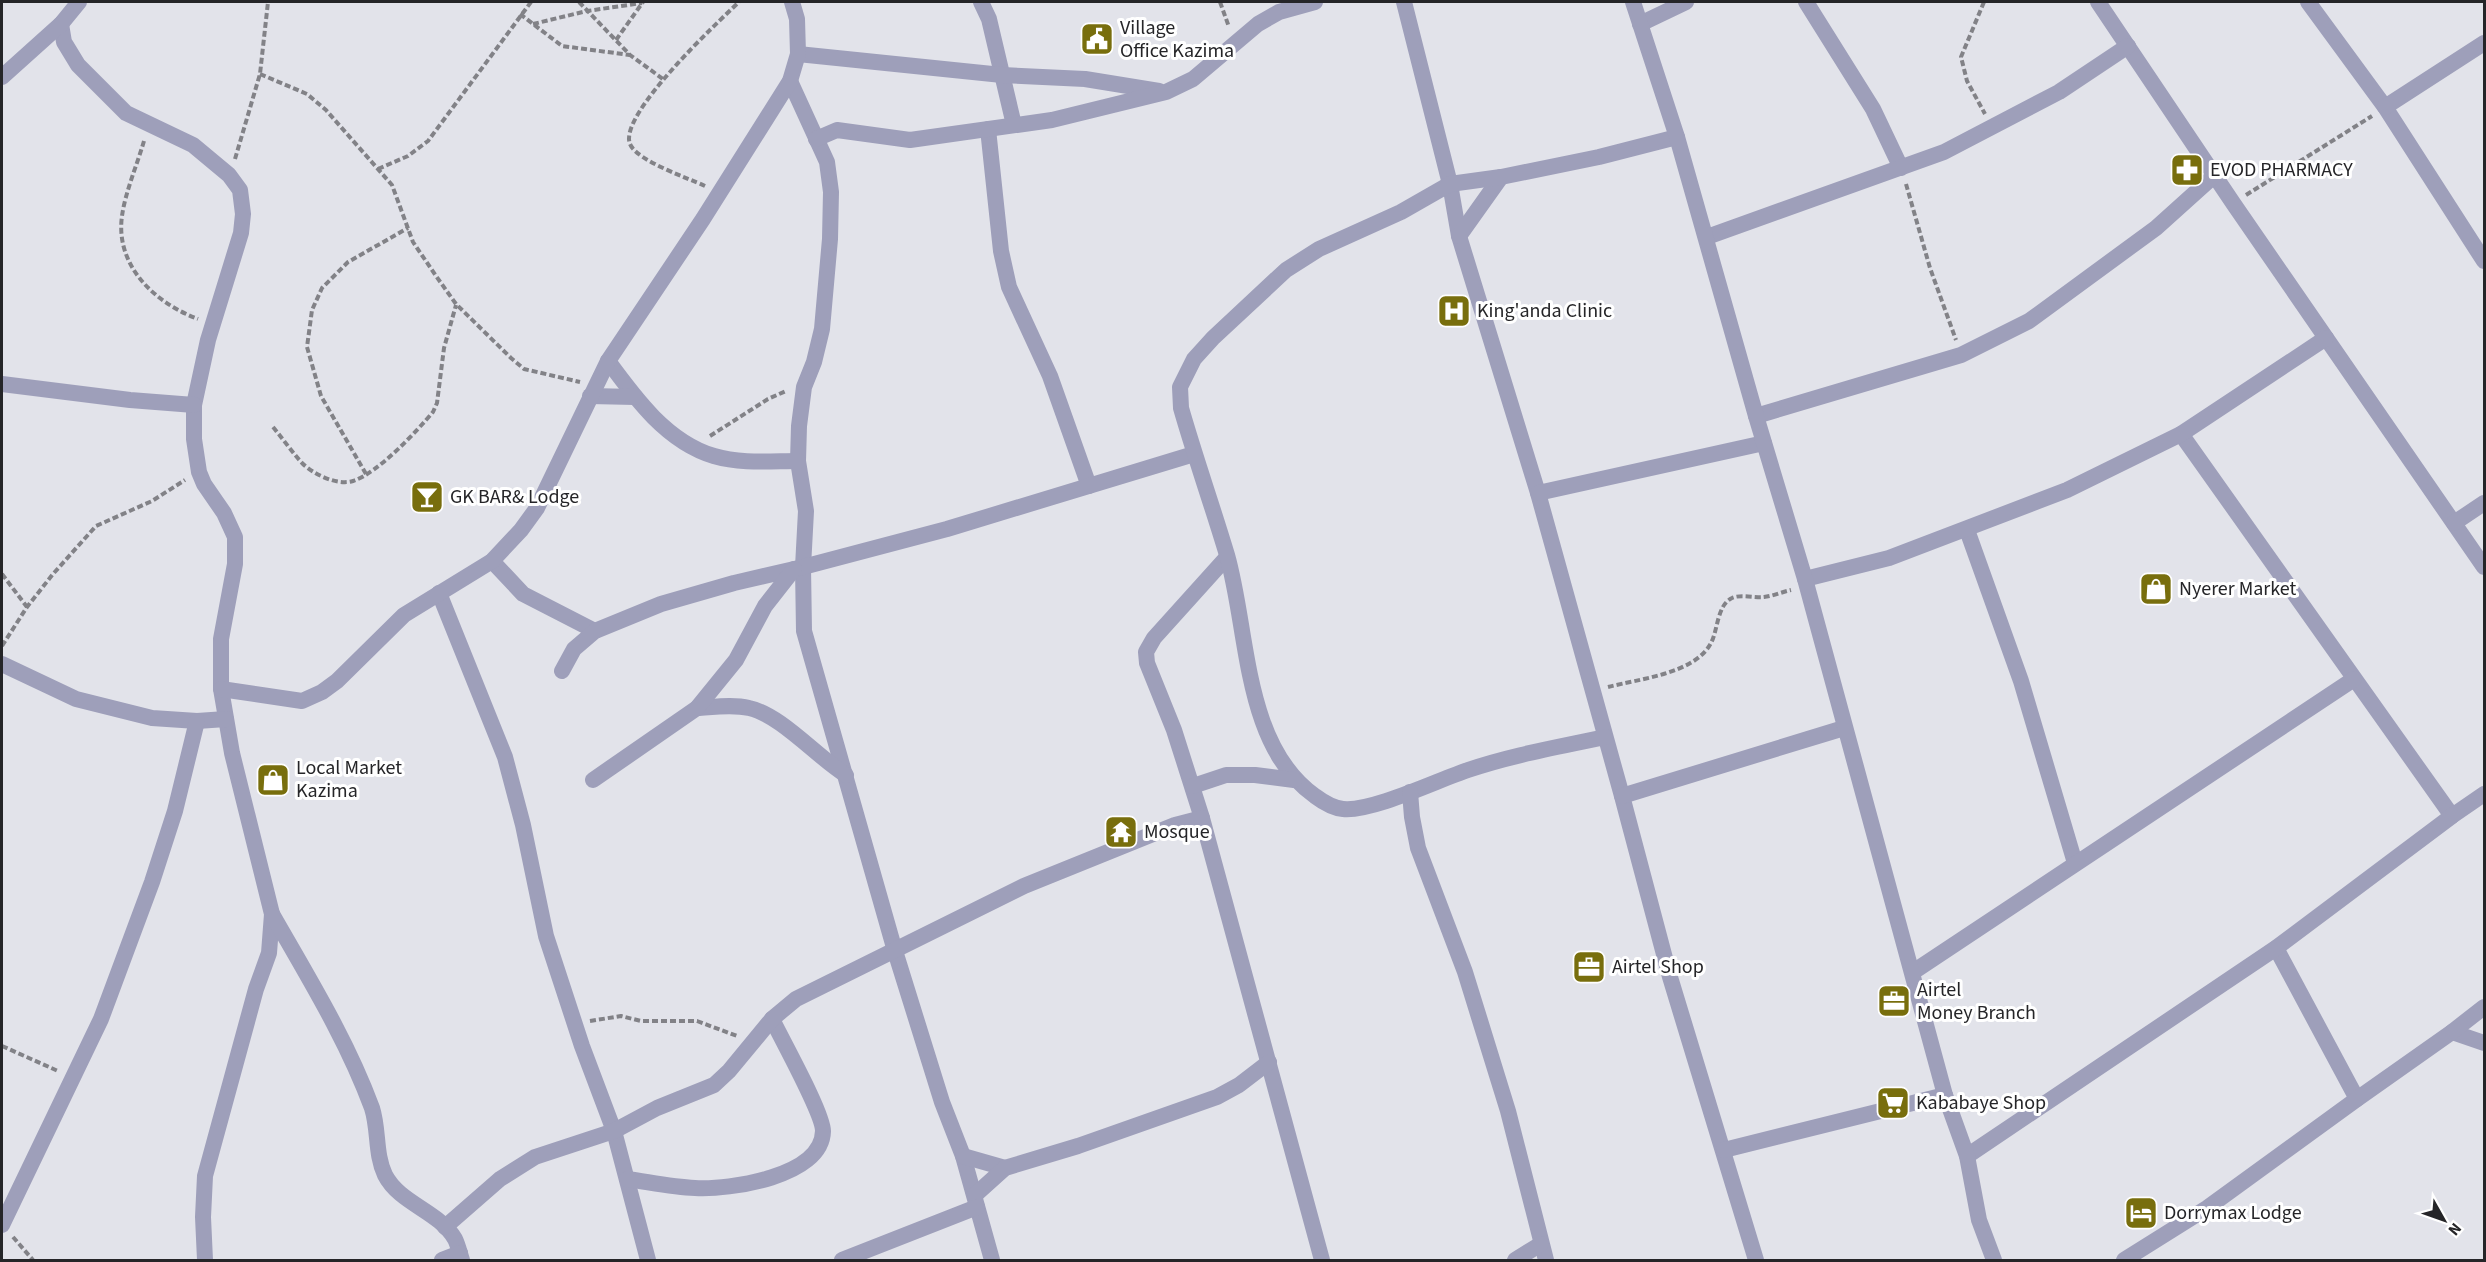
<svg xmlns="http://www.w3.org/2000/svg" width="2486" height="1262" font-family="'Source Sans 3',sans-serif">
  <style>
    .lines { fill: none; stroke-linecap: round; stroke-linejoin: round }
    .path { stroke: #828287; stroke-width: 4; stroke-dasharray: 6 3; stroke-linecap: butt }
    .minor { stroke: #9e9fba; stroke-width: 16 }
    .tertiary { stroke: #9e9fba; stroke-width: 16 }
    .labels { text-anchor: middle; dominant-baseline: central; stroke-width: 6; stroke-linejoin: round; paint-order: stroke }
    .poi-label { font-size: 20px; fill: #252528; stroke: #fff; text-anchor: start }
  </style>
  <rect width="100%" height="100%" fill="#e2e3ea"/>
  <g class="lines">
    <!-- path -->
    <g class="path">
      <polyline points="579,2 630,55 663,79"/>
      <polyline points="1220,2 1229,27"/>
      <polyline points="1984,2 1961,57 1967,81 1985,114"/>
      <polyline points="520,14 562,46 630,55"/>
      <polyline points="533,24 587,11 642,3"/>
      <polyline points="616,40 643,2"/>
      <polyline points="260,74 307,94 326,110 392,185 413,242 436,276 456,304 511,358 524,369 580,382"/>
      <path d="M144,141C137,165 125,193 122,216C115,266 155,303 198,319"/>
      <polyline points="235,159 260,74 268,2"/>
      <polyline points="378,169 408,156 428,141 531,2"/>
      <polyline points="1906,184 1930,268 1956,340"/>
      <path d="M705,186C688,178 637,161 630,144C618,115 717,23 739,2"/>
      <polyline points="2246,195 2372,116"/>
      <path d="M273,427C283,439 292,452 302,463C313,474 337,486 353,481C378,473 416,432 433,412L437,403L444,348L456,305"/>
      <polyline points="710,436 768,399 786,391"/>
      <polyline points="366,474 321,396 307,347 312,310 322,288 348,262 408,228"/>
      <polyline points="2,574 27,607"/>
      <polyline points="2,646 27,607 53,574 96,526 152,501 185,480"/>
      <path d="M1608,687C1638,679 1695,674 1711,643C1718,630 1717,605 1732,598C1740,594 1755,598 1764,597C1773,596 1782,592 1791,590"/>
      <polyline points="590,1021 621,1016 641,1021 697,1021 737,1036"/>
      <polyline points="2,1046 58,1071"/>
      <polyline points="13,1237 33,1260"/>
    </g>
    <!-- minor -->
    <g class="minor">
      <polyline points="981,2 989,19 1014,125"/>
      <polyline points="1404,2 1450,184 1459,236 1538,493 1622,796 1670,977 1756,1260"/>
      <polyline points="1806,2 1873,109 1901,168"/>
      <polyline points="2098,2 2233,203 2484,567"/>
      <polyline points="2308,2 2385,107 2484,261"/>
      <polyline points="61,24 64,42 78,65 126,113 193,145 229,175 240,190 243,214 241,233 208,340 194,405 194,439 199,472 204,484 224,513 235,537 235,564 221,639 221,689 232,753 272,914 269,953 256,989 205,1176 203,1217 205,1260"/>
      <polyline points="1640,24 1686,2"/>
      <polyline points="798,54 1002,75 1085,79 1159,91"/>
      <polyline points="2,77 61,24 79,2"/>
      <polyline points="790,81 827,162 831,192 830,239 822,329 814,362 804,387 799,426 798,461 806,511 803,567 804,631 895,951 942,1102 963,1156 992,1260"/>
      <polyline points="2385,107 2484,43"/>
      <polyline points="988,129 1001,251 1009,287 1050,376 1089,486"/>
      <polyline points="816,139 837,130 910,140 1052,120 1166,92 1193,79 1258,24 1279,12 1315,2"/>
      <polyline points="1459,236 1501,177"/>
      <polyline points="1707,237 1944,152 2059,92 2128,46"/>
      <path d="M608,361C635,398 667,442 714,456C741,464 771,461 798,461"/>
      <polyline points="2,384 130,400 194,405"/>
      <polyline points="590,396 635,397"/>
      <polyline points="1756,416 1961,355 2029,321 2156,228 2216,174"/>
      <polyline points="2181,434 2452,816"/>
      <polyline points="1538,493 1764,443"/>
      <polyline points="2454,523 2484,503"/>
      <polyline points="1967,530 2021,681 2075,863"/>
      <polyline points="1227,557 1154,638 1146,652 1147,663 1174,730 1202,818 1322,1260"/>
      <polyline points="492,561 523,594 595,631"/>
      <polyline points="1805,579 1889,558 2067,490 2181,434 2326,338"/>
      <polyline points="439,593 505,757 523,825 546,936 582,1046 614,1131 648,1260"/>
      <polyline points="2,664 76,699 152,718 197,721 226,719"/>
      <polyline points="562,671 574,649 595,631 661,604 734,583 803,567 947,529 1194,454"/>
      <polyline points="221,689 302,701 322,692 337,681 404,615 492,561 521,530 537,508 608,361 703,219 790,81 798,54 797,19 792,2"/>
      <path d="M697,708C714,707 733,704 749,708C781,715 817,757 846,775"/>
      <path d="M1605,737C1559,747 1512,755 1468,770C1438,780 1372,812 1343,809C1333,808 1323,802 1315,796C1243,745 1249,632 1227,555C1212,505 1195,457 1181,408L1180,387L1194,359L1213,338L1286,270L1319,249L1401,212L1450,184L1501,177L1599,157L1677,137"/>
      <polyline points="593,780 697,708 736,660 765,606 794,569"/>
      <polyline points="1193,786 1226,775 1255,775 1294,780"/>
      <polyline points="1410,792 1412,817 1418,848 1465,972 1508,1111 1546,1260"/>
      <polyline points="1622,796 1844,728"/>
      <path d="M272,914C308,977 347,1040 372,1108C379,1130 375,1154 385,1175C400,1204 439,1211 455,1239C458,1245 460,1254 462,1260"/>
      <polyline points="2276,948 2357,1099"/>
      <polyline points="1913,972 2354,679"/>
      <polyline points="2452,1032 2484,1043"/>
      <polyline points="1724,1150 1945,1095"/>
      <polyline points="963,1156 1005,1168"/>
      <polyline points="1967,1156 2276,948 2452,816 2484,794"/>
      <path d="M627,1179C649,1182 672,1187 695,1188C729,1190 822,1177 823,1131C823,1113 782,1040 772,1019"/>
      <polyline points="975,1195 1005,1168 1078,1146 1217,1097 1239,1085 1269,1062"/>
      <polyline points="2,1225 101,1019 152,882 175,811 197,721"/>
      <polyline points="445,1227 500,1179 535,1157 614,1131 657,1108 714,1085 729,1071 772,1019 796,999 1024,886 1175,825 1202,818"/>
      <polyline points="442,1260 460,1253"/>
      <polyline points="842,1260 977,1207"/>
      <polyline points="1515,1260 1541,1244"/>
      <polyline points="2124,1260 2207,1208 2357,1099 2452,1032 2484,1007"/>
    </g>
    <!-- tertiary -->
    <polyline class="tertiary" points="1633,2 1677,137 1756,416 1805,579 1945,1095 1967,1156 1979,1220 1994,1260"/>
  </g>
  <!-- icons -->
  <defs>
    <g id="civic-square" transform="scale(1.725)"><rect x="-9" y="-9" width="18" height="18" rx="4" fill="#786e0d" stroke="#fff"/><path d="M-.6-6.5H3V-4.5H.6V-3L4-1V1h2V6H-6V1h2V-1L-.6-3ZM-1.2 2.5V6h2.4V2.5Z" fill="#fff"/></g>
    <g id="pharmacy-square" transform="scale(1.725)"><rect x="-9" y="-9" width="18" height="18" rx="4" fill="#786e0d" stroke="#fff"/><path d="M-2-6h4v4h4v4h-4v4h-4v-4h-4v-4h4Z" fill="#fff"/></g>
    <g id="hospital-square" transform="scale(1.725)"><rect x="-9" y="-9" width="18" height="18" rx="4" fill="#786e0d" stroke="#fff"/><path d="M-5-5h3v3.5h4V-5h3V5h-3V1.5h-4V5h-3Z" fill="#fff"/></g>
    <g id="bar-square" transform="scale(1.725)"><rect x="-9" y="-9" width="18" height="18" rx="4" fill="#786e0d" stroke="#fff"/><path d="M-6-5H6L.8 .8V4.5H3.5V6h-7V4.5H-.8V.8Z" fill="#fff"/></g>
    <g id="shop-square" transform="scale(1.725)"><rect x="-9" y="-9" width="18" height="18" rx="4" fill="#786e0d" stroke="#fff"/><path d="M-5-2.5h2.3a2.7 3.5 0 0 1 5.4 0H5L5.5 6h-11ZM-1.5-2.5h3a1.5 2.3 0 0 0-3 0Z" fill="#fff"/></g>
    <g id="temple-square" transform="scale(1.725)"><rect x="-9" y="-9" width="18" height="18" rx="4" fill="#786e0d" stroke="#fff"/><path d="M0-6L5-2H3V0L6.5 2.5H4V6H1.5V3h-3V6H-4V2.5H-6.5L-3 0V-2H-5Z" fill="#fff"/></g>
    <g id="office-square" transform="scale(1.725)"><rect x="-9" y="-9" width="18" height="18" rx="4" fill="#786e0d" stroke="#fff"/><path d="M-6-3h4V-5.5h4V-3h4V5H-6ZM-1-4.5V-3h2v-1.5ZM-6 0V1H6V0Z" fill="#fff"/></g>
    <g id="supermarket-square" transform="scale(1.725)"><rect x="-9" y="-9" width="18" height="18" rx="4" fill="#786e0d" stroke="#fff"/><path d="M-6-5.5h2.5l.6 2H6L4.5 2H-2.5L-4.4-4H-6ZM-1.5 3.2a1.3 1.3 0 1 0 .1 0ZM3 3.2a1.3 1.3 0 1 0 .1 0Z" fill="#fff"/></g>
    <g id="hotel-square" transform="scale(1.725)"><rect x="-9" y="-9" width="18" height="18" rx="4" fill="#786e0d" stroke="#fff"/><path d="M-6-4.5h1.5V1H6V5H4.5V3h-9V5H-6ZM-4 0a1.8 1.8 0 1 1 3.6 0ZM.5 0V-2.5h3Q6-2.5 6 0Z" fill="#fff"/></g>
  </defs>
  <g fill-rule="evenodd">
    <use href="#civic-square" x="1097" y="39"/>
    <use href="#pharmacy-square" x="2187" y="170"/>
    <use href="#hospital-square" x="1454" y="311"/>
    <use href="#bar-square" x="427" y="497"/>
    <use href="#shop-square" x="2156" y="589"/>
    <use href="#shop-square" x="273" y="780"/>
    <use href="#temple-square" x="1121" y="832"/>
    <use href="#office-square" x="1589" y="967"/>
    <use href="#office-square" x="1894" y="1001"/>
    <use href="#supermarket-square" x="1893" y="1103"/>
    <use href="#hotel-square" x="2141" y="1213"/>
  </g>
  <g class="labels">
    <!-- poi labels -->
    <g class="poi-label">
      <text x="1120" y="28">Village<tspan x="1120" dy="23">Office Kazima</tspan></text>
      <text x="2210" y="170">EVOD PHARMACY</text>
      <text x="1477" y="311">King'anda Clinic</text>
      <text x="450" y="497">GK BAR&amp; Lodge</text>
      <text x="2179" y="589">Nyerer Market</text>
      <text x="296" y="768">Local Market<tspan x="296" dy="23">Kazima</tspan></text>
      <text x="1144" y="832">Mosque</text>
      <text x="1612" y="967">Airtel Shop</text>
      <text x="1917" y="990">Airtel<tspan x="1917" dy="23">Money Branch</tspan></text>
      <text x="1916" y="1103">Kababaye Shop</text>
      <text x="2164" y="1213">Dorrymax Lodge</text>
    </g>
  </g>
  <!-- border -->
  <rect width="2486" height="1262" fill="none" stroke="#252528" stroke-width="6"/>
  <!-- north arrow -->
  <g transform="translate(2444 1220) rotate(130)" stroke="#ffffff" stroke-width="4.5" paint-order="stroke">
  <path d="M0-4.5L10 22L0 15L-10 22Z" fill="#252528"/>
  <text y="-9" font-size="16" font-weight="bold" text-anchor="middle" fill="#252528">N</text>
  </g>
</svg>
